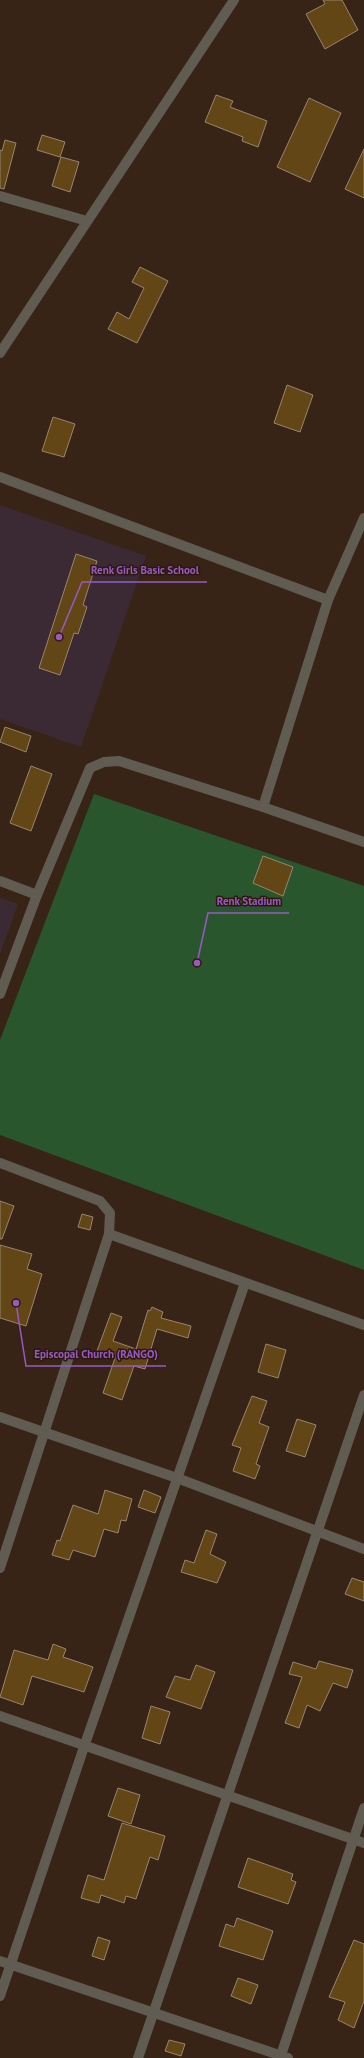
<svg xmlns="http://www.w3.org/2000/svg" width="364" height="2058" font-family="'PT Sans',sans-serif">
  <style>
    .education { fill: #3b2a33 }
    .green { fill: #2a562d }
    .building { fill: #624616; stroke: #96866f }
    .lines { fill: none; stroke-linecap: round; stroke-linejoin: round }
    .minor { stroke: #615c52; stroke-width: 10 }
    .leader { fill: none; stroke: #9859c5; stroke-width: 1.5 }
    .callout-dot { fill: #9859c5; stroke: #2d190e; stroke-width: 1.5 }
    .callout-label { font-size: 11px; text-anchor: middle; font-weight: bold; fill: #9859c5; stroke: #2d190e; stroke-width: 3; stroke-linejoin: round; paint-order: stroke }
  </style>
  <rect width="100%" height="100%" fill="#382317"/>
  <!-- education -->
  <g class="education">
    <polygon points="0,505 146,556 81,747 0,719"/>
    <polygon points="0,898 18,904 0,954"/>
  </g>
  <!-- green -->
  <polygon class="green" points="94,794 364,886 364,1270 0,1135 0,1040"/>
  <!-- building -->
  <g class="building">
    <polygon points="323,0 342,0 358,30 325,49 306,14 325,4"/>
    <polygon points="216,95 233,101 230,107 267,121 258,147 242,141 243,137 205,122"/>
    <polygon points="309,98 341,113 310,182 277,167"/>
    <polygon points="42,135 65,142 60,157 37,150"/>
    <polygon points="5,140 16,143 4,189 0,188 0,150 2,151"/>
    <polygon points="364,149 364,198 345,189"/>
    <polygon points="61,157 79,162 70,192 52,186"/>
    <polygon points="140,267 168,281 137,343 108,329 117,312 129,319 144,288 132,282"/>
    <polygon points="287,385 313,395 300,432 274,423"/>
    <polygon points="53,417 75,424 64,457 42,451"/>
    <polygon points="76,554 97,561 83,605 87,607 78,634 74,633 60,675 39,668"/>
    <polygon points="5,727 31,736 26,752 0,742"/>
    <polygon points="31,766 52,774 31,831 10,823"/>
    <polygon points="263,856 293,867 283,896 253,883"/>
    <polygon points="0,1201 14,1206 2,1239 0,1239"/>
    <polygon points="82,1214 93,1217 90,1230 78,1227"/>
    <polygon points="0,1245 32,1254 27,1269 42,1274 26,1326 0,1318"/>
    <polygon points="152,1307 163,1312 161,1318 191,1326 188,1338 157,1329 145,1369 134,1366 122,1400 103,1393 115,1358 97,1351 111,1313 122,1317 113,1341 136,1349 148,1310 150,1311"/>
    <polygon points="266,1344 286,1350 278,1378 258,1372"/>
    <polygon points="252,1396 267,1401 259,1423 269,1427 256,1464 260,1466 255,1479 233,1471 241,1448 232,1445"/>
    <polygon points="297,1419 316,1425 305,1457 286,1451"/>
    <polygon points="105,1490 132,1499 126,1521 121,1520 118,1533 104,1529 95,1557 73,1550 69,1560 52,1555 57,1540 60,1541 73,1505 98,1514"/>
    <polygon points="144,1490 161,1497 155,1513 138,1507"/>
    <polygon points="206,1530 217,1534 210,1554 226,1562 217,1583 181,1572 185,1560 194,1563"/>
    <polygon points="352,1578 364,1582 364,1601 345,1594"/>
    <polygon points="53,1644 66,1649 63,1657 93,1667 84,1692 32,1676 23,1705 0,1697 14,1650 48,1660"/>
    <polygon points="319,1661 353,1670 347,1688 333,1683 320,1711 307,1705 299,1728 285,1723 302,1677 289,1674 293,1662 316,1669"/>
    <polygon points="196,1665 215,1672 201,1709 166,1697 175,1676 190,1680"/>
    <polygon points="151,1706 170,1712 160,1744 142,1738"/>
    <polygon points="118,1788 140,1795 131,1824 108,1816"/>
    <polygon points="122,1823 165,1836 158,1860 150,1857 136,1899 126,1896 124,1903 101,1895 99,1903 81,1898 88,1875 104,1880"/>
    <polygon points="248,1858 293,1874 291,1880 296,1882 288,1904 238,1887"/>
    <polygon points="237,1918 273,1931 263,1960 219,1946 226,1924 234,1927"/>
    <polygon points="98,1937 110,1941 104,1960 92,1956"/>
    <polygon points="354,1940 364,1944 364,2001 354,2028 338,2020 345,2002 329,1997"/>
    <polygon points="238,1978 258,1985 251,2004 231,1996"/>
    <polygon points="169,2040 185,2044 181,2056 165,2051"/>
  </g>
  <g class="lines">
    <!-- minor -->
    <g class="minor">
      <polyline points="0,196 87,221"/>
      <polyline points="0,353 234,0"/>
      <polyline points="0,477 328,600 364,518"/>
      <polyline points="263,807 328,600"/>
      <polyline points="0,881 37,895"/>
      <polyline points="0,994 37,895 90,768 104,762 119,761 263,807 364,842"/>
      <polyline points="0,1163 100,1201 110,1213 109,1234"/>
      <polyline points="0,1417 177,1478 364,1549"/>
      <polyline points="0,1568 109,1234 364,1325"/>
      <polyline points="0,1716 364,1843"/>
      <polyline points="0,1961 288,2058"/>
      <polyline points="0,1996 85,1744 245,1283"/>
      <polyline points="138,2058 364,1395"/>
      <polyline points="280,2058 364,1808"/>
    </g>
  </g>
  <!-- callouts -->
  <path class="leader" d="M59 637L82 582H207M197 963L208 913H289M16 1303L26 1366H166"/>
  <g class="callout-dot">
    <circle cx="59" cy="637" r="4"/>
    <circle cx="197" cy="963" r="4"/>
    <circle cx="16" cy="1303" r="4"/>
  </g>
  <g class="callout-label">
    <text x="145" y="574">Renk Girls Basic School</text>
    <text x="249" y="905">Renk Stadium</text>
    <text x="96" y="1358">Episcopal Church (RANGO)</text>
  </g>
</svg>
